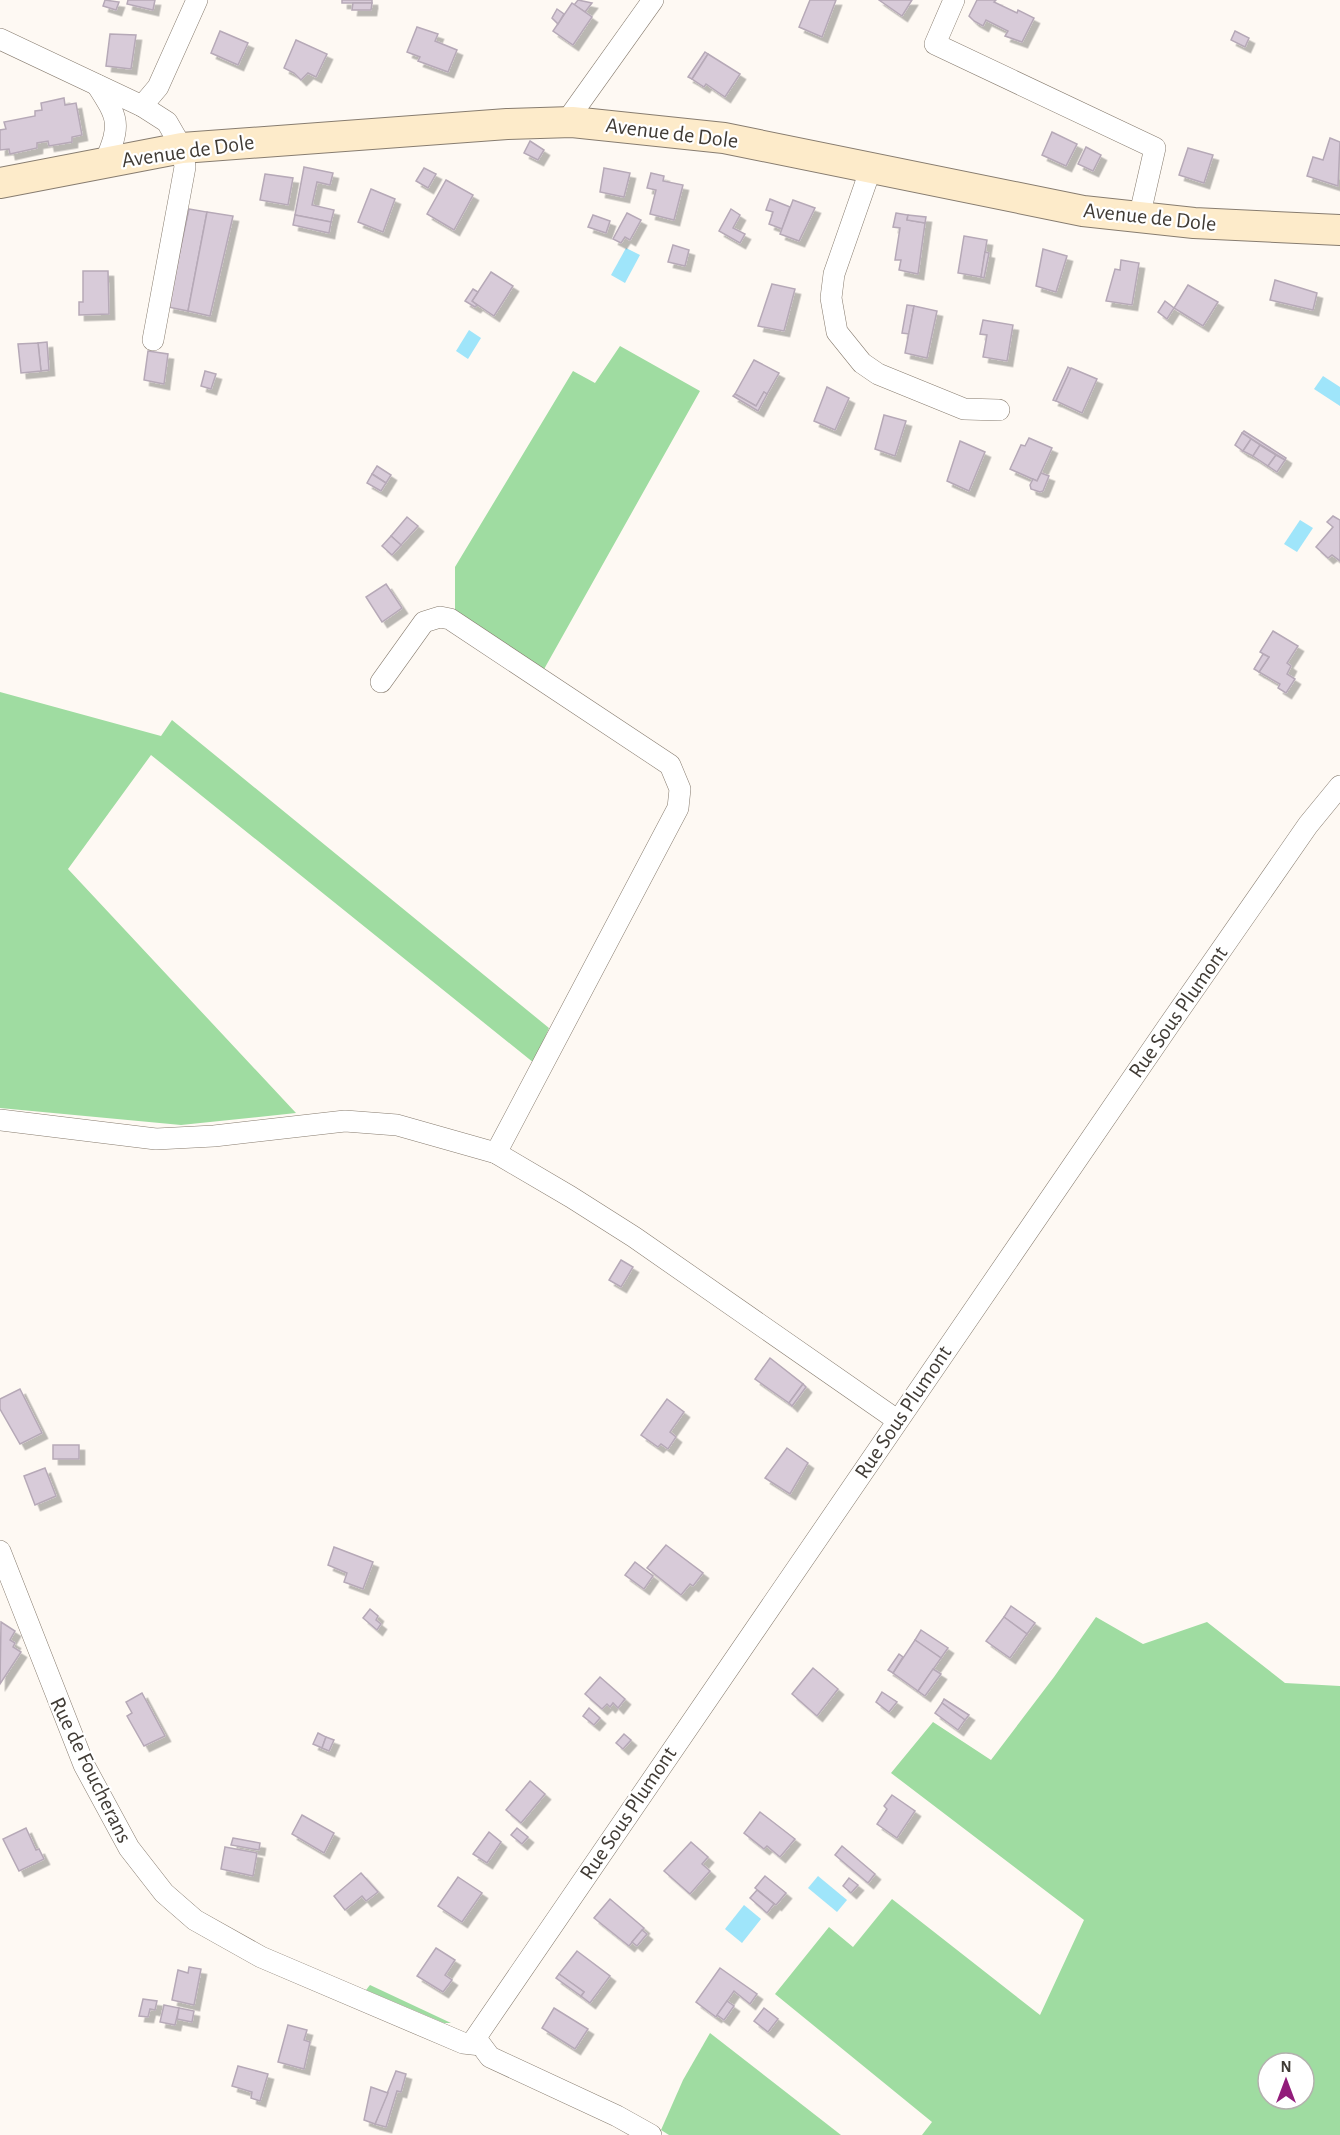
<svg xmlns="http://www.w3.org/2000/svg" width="1340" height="2135" font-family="'Alegreya Sans',sans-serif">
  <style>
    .green { fill: #9fdca1; fill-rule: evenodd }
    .water { fill: #9fe5fa }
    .building { fill: #d8cbd9; stroke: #b6a9b7; stroke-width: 1.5; filter: url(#shadow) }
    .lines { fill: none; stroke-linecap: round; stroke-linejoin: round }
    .street-casing { stroke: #877c6f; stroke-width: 22 }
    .secondary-casing { stroke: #877c6f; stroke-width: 32 }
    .street { stroke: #fff; stroke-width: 21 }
    .secondary { stroke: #fdebca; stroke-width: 30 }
    .labels { text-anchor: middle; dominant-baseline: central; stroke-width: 4.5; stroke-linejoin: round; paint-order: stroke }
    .street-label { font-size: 22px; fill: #403b35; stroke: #fff }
  </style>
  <defs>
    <filter id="shadow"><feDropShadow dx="5.5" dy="5.5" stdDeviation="0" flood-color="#0004"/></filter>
  </defs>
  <rect width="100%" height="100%" fill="#fef9f3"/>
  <!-- green -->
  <g class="green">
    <polygon points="620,346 700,391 543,671 455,612 455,567 573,371 595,383"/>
    <polygon points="0,692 161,736 172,720 549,1028 534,1063 151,755 68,869 296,1113 181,1125 0,1108"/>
    <path d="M1096,1617L1143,1644L1207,1622L1285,1683L1340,1686V2135H922L932,2122L775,1994L829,1927L853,1947L892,1899L1040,2015L1084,1920L891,1773L933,1722L991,1760L1054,1677ZM1268,2063H1304V2099H1268Z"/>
    <polygon points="370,1985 451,2023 444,2023 366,1990"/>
    <polygon points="710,2033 841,2135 669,2135 661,2130 683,2080"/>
  </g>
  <!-- water -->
  <g class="water">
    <polygon points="626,248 640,255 625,283 611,275"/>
    <polygon points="469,330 481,338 468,359 456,351"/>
    <polygon points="1323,376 1340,387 1340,406 1314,389"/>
    <polygon points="1300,520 1313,528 1297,552 1284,544"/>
    <polygon points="818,1876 847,1900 837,1912 808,1888"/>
    <polygon points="744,1905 761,1919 742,1943 725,1929"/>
  </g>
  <!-- building -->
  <g class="building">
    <polygon points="105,0 119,2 116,10 103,6"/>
    <polygon points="128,0 155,0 153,10 127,4"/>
    <rect x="342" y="0" width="30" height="3"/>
    <polygon points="578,0 592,3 585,12 574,5"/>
    <polygon points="810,0 836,0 822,37 799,27"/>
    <polygon points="879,0 912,0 902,16"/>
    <polygon points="977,0 996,0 994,2 1017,13 1018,10 1034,18 1022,42 1005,36 1008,31 986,20 983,26 974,21 969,16"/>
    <polygon points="353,3 372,3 371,10 352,10"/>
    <polygon points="572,3 592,17 573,45 553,31"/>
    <polygon points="557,9 564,14 558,24 552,18"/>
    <polygon points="417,27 438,34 435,41 457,50 448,72 418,61 420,57 407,52"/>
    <polygon points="220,31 248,43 238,65 211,53"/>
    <polygon points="1235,31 1249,38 1245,47 1231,40"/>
    <polygon points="110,34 136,35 131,69 106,66"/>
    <polygon points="296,40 327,54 316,77 308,73 301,80 294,73 284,68"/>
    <polygon points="705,52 708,54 692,79 688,77"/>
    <polygon points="708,54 740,74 725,97 706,84 704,87 692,79"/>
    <polygon points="64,98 65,105 76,103 82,135 72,137 72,142 49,146 48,141 37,143 37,148 10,154 9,149 0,150 0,130 6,129 4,122 35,116 35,111 42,110 41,103"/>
    <polygon points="1052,132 1077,144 1066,166 1042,155"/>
    <polygon points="1330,138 1340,142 1338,186 1307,176 1313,157 1323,160"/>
    <polygon points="530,141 544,150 538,160 524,153"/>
    <polygon points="1086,147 1101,155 1093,171 1078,164"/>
    <polygon points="1188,148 1213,155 1204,183 1179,175"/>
    <polygon points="304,167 333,173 330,185 317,182 312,205 334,210 331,222 295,215"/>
    <polygon points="424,168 436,174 428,188 416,181"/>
    <polygon points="604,168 630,173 624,197 600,192"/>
    <polygon points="651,173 664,176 663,181 683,185 674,220 650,214 656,190 647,188"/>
    <polygon points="265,174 293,178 288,205 260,200"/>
    <polygon points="446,180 473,195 454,230 427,214"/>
    <polygon points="371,189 395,199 383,232 358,222"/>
    <polygon points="770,199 790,207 782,229 769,224 773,212 766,210"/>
    <polygon points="793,200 815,208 799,241 780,234"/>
    <polygon points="189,209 207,212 188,311 168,307"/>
    <polygon points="731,209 740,215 733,228 745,234 740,243 719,231"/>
    <polygon points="207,212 233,216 210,316 188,311"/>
    <polygon points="627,213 641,220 630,240 625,237 621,243 613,239"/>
    <polygon points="896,213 908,215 907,220 925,223 918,274 899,270 901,260 895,260 900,228 893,227"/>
    <polygon points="295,215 331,222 329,233 293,225"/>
    <polygon points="593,215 610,221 606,233 588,227"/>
    <polygon points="908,215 926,217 925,223 907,220"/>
    <polygon points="964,236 987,240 981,277 958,273"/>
    <polygon points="673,245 689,250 685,266 668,262"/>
    <polygon points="1043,249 1067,256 1056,292 1036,286"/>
    <polygon points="985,252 989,253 984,278 981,277"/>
    <polygon points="1121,260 1139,263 1132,305 1106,301 1115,269 1120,270"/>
    <polygon points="83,271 108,271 109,314 79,315 79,302 83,302"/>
    <polygon points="491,272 513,286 494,316 472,301"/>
    <polygon points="1275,280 1317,293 1313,310 1270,300"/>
    <polygon points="772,284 795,289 784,331 758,326"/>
    <polygon points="1188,285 1218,302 1203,326 1174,308"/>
    <polygon points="473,289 478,292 472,301 477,305 475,307 465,301"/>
    <polygon points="1165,301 1174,308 1167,319 1158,312"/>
    <polygon points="907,305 914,306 909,334 902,333"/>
    <polygon points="914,306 937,311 927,358 905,353"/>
    <polygon points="983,320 1013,325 1007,361 983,357 987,335 980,334"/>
    <polygon points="47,342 49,370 41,371 38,343"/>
    <polygon points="38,343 41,371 21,373 18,344"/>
    <polygon points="148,351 168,354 164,384 144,380"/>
    <polygon points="754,360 779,373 767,394 764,392 756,406 735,394"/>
    <polygon points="1068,367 1071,369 1056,401 1053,400"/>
    <polygon points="1071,368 1097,379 1082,413 1056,401"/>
    <polygon points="205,371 216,374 211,389 201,386"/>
    <polygon points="827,387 849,398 835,430 814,421"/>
    <polygon points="764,392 767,394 758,411 733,396 735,394 756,406"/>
    <polygon points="884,415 906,421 895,456 875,449"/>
    <polygon points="1244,431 1286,458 1285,460 1242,433"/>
    <polygon points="1242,433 1251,439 1243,451 1235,445"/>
    <polygon points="1029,438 1052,448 1037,481 1010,469 1021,445 1025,446"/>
    <polygon points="1251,439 1260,445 1253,456 1243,451"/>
    <polygon points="960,441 985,452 969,491 947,481"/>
    <polygon points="1260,445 1276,455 1268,466 1253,456"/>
    <polygon points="1276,455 1285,460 1277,472 1268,466"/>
    <polygon points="377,466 391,475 386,483 372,474"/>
    <polygon points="1041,473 1049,476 1043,491 1040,492 1031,489 1030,485 1033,479 1037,481"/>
    <polygon points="372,474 386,483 381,491 367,483"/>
    <polygon points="1333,516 1340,520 1340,561 1332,555 1328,558 1316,547 1333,527 1327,522"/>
    <polygon points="407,517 418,526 401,545 391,536"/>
    <polygon points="391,536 401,545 392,555 382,546"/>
    <polygon points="386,584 402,608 382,622 366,597"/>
    <polygon points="1273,631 1298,646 1287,663 1291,666 1287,674 1295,679 1286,693 1278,688 1280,684 1259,672 1269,657 1260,652"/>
    <polygon points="1263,654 1269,657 1259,672 1254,669"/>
    <polygon points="621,1260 633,1267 621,1287 609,1280"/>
    <polygon points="770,1358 803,1384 789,1403 755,1379"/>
    <polygon points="803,1384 806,1387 792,1406 789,1403"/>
    <polygon points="20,1389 42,1433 20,1444 0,1409 0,1399"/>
    <polygon points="667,1399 684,1412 670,1432 676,1437 668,1449 661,1444 658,1447 641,1435"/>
    <rect x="53" y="1445" width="26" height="14"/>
    <polygon points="787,1448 808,1463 790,1494 765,1478"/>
    <polygon points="45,1468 56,1496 35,1505 24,1476"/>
    <polygon points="666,1545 703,1573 693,1586 690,1584 681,1595 647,1568"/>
    <polygon points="334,1547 373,1562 363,1589 344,1582 347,1573 328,1565"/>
    <polygon points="635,1562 653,1576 644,1589 625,1575"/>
    <polygon points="1011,1606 1035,1623 1027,1634 1004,1617"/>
    <polygon points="370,1609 378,1616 376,1620 381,1624 377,1630 363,1618"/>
    <polygon points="1004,1617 1027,1634 1010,1658 986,1641"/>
    <polygon points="1,1622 15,1631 10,1640 15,1643 13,1647 21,1652 0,1684"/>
    <polygon points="921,1630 948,1648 941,1658 915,1640"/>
    <polygon points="915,1640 941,1658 918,1691 893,1673"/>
    <polygon points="899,1654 903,1657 893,1673 888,1670"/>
    <polygon points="813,1668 838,1689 817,1716 792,1694"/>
    <polygon points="933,1669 941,1674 925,1696 918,1691"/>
    <polygon points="600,1677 625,1699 618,1708 613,1703 610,1707 607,1704 602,1709 585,1694"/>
    <polygon points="882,1692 897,1702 889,1712 876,1702"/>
    <polygon points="142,1693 165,1736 144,1746 127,1716 132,1713 126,1702"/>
    <polygon points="944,1699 969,1715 965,1720 942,1703"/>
    <polygon points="942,1703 965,1720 958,1730 935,1713"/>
    <polygon points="589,1708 600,1718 594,1725 583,1716"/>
    <polygon points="318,1733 326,1737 322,1748 313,1744"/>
    <polygon points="624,1734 631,1740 623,1749 616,1743"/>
    <polygon points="326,1737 334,1740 329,1751 322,1748"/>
    <polygon points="530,1781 545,1794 521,1823 506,1810"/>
    <polygon points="892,1795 915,1811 897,1838 877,1824 887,1809 884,1806"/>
    <polygon points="760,1812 795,1839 780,1857 767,1846 764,1849 744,1833"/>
    <polygon points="302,1815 334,1833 324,1853 292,1834"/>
    <polygon points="26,1828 36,1850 39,1849 44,1859 19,1871 3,1839"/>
    <polygon points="517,1828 528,1837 522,1844 511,1835"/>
    <polygon points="489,1832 501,1842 487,1863 473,1854"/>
    <polygon points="233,1838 260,1843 259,1850 231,1845"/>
    <polygon points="691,1842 708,1857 702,1864 710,1871 690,1894 664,1871"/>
    <polygon points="842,1846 875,1874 868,1883 835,1855"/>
    <polygon points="225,1847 257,1853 253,1876 221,1869"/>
    <polygon points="361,1873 378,1892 366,1901 362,1896 345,1910 334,1896"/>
    <polygon points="765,1876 786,1893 776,1905 755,1888"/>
    <polygon points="458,1877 482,1893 462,1922 438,1906"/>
    <polygon points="849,1878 858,1885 851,1893 843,1886"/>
    <polygon points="757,1890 774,1904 767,1913 750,1898"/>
    <polygon points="610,1899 644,1928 629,1946 594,1918"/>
    <polygon points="642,1930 647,1934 637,1946 632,1942"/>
    <polygon points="436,1948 455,1960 445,1975 452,1980 443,1992 417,1976"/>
    <polygon points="577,1951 610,1976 590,2003 581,1996 584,1992 559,1974"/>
    <polygon points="189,1967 201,1969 194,2005 172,2000 178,1970 188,1973"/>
    <polygon points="720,1968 757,1994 750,2004 734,1991 716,2017 696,2002"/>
    <polygon points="559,1974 584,1992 581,1996 556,1978"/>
    <polygon points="143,1999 157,2001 155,2010 150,2009 148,2017 139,2016"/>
    <polygon points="727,2001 734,2006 724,2020 717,2015"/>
    <polygon points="164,2005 179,2008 175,2025 160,2022"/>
    <polygon points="179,2008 194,2011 192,2022 177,2019"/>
    <polygon points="554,2008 588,2029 575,2049 542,2028"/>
    <polygon points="764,2008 778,2019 768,2032 754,2021"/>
    <polygon points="288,2025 307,2030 304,2040 310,2042 304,2069 278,2062"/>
    <polygon points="238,2066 268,2074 260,2101 251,2098 252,2092 232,2086"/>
    <polygon points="396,2071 406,2074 401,2092 397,2091 386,2127 375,2124"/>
    <polygon points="371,2087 388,2093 375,2124 364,2120"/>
  </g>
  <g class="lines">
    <!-- street casing -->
    <g class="street-casing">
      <g id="street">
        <polyline points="954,0 935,44 1155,148 1139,218"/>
        <polyline points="0,39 142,106 167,122 182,148 185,167 153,340"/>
        <path d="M97,85C119,119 121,124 105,162"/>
        <polyline points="142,106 158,87 197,0"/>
        <polyline points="572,122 573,112 653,0"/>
        <polyline points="871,168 834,274 831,298 837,332 862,363 878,374 964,409 999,410"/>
        <polyline points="381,682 424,622 440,617 450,619 670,765 680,789 678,808 496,1153"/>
        <polyline points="0,1120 156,1139 214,1136 345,1121 397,1125 496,1153 571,1197 634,1237 897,1420"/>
        <polyline points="0,1551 84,1765 129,1848 164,1893 195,1920 261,1957 463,2043 481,2045 490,2057 617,2116 651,2135"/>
        <polyline points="472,2043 1169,1025 1308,825 1340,786"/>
      </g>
    </g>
    <!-- secondary casing -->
    <g class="secondary-casing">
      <polyline id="secondary" points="0,183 182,148 507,124 572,122 724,138 1083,211 1194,223 1340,230"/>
    </g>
    <!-- street -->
    <use href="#street" class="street"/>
    <!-- secondary -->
    <use href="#secondary" class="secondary"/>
  </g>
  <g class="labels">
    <!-- street labels -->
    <g class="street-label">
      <text transform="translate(672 133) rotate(7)">Avenue de Dole</text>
      <text transform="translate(188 151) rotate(-8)">Avenue de Dole</text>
      <text transform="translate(1150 217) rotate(6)">Avenue de Dole</text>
      <text transform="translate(1178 1012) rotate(-55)">Rue Sous Plumont</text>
      <text transform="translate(903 1412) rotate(-56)">Rue Sous Plumont</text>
      <text transform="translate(91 1770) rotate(64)">Rue de Foucherans</text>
      <text transform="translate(628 1813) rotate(-56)">Rue Sous Plumont</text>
    </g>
  </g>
  <!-- north arrow -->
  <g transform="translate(1286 2081)"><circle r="28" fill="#ffffff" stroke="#b3b1ae" stroke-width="1.5"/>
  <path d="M0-4.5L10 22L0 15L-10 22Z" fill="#921c7a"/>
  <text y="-9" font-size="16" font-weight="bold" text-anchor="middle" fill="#403b35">N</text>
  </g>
</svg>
